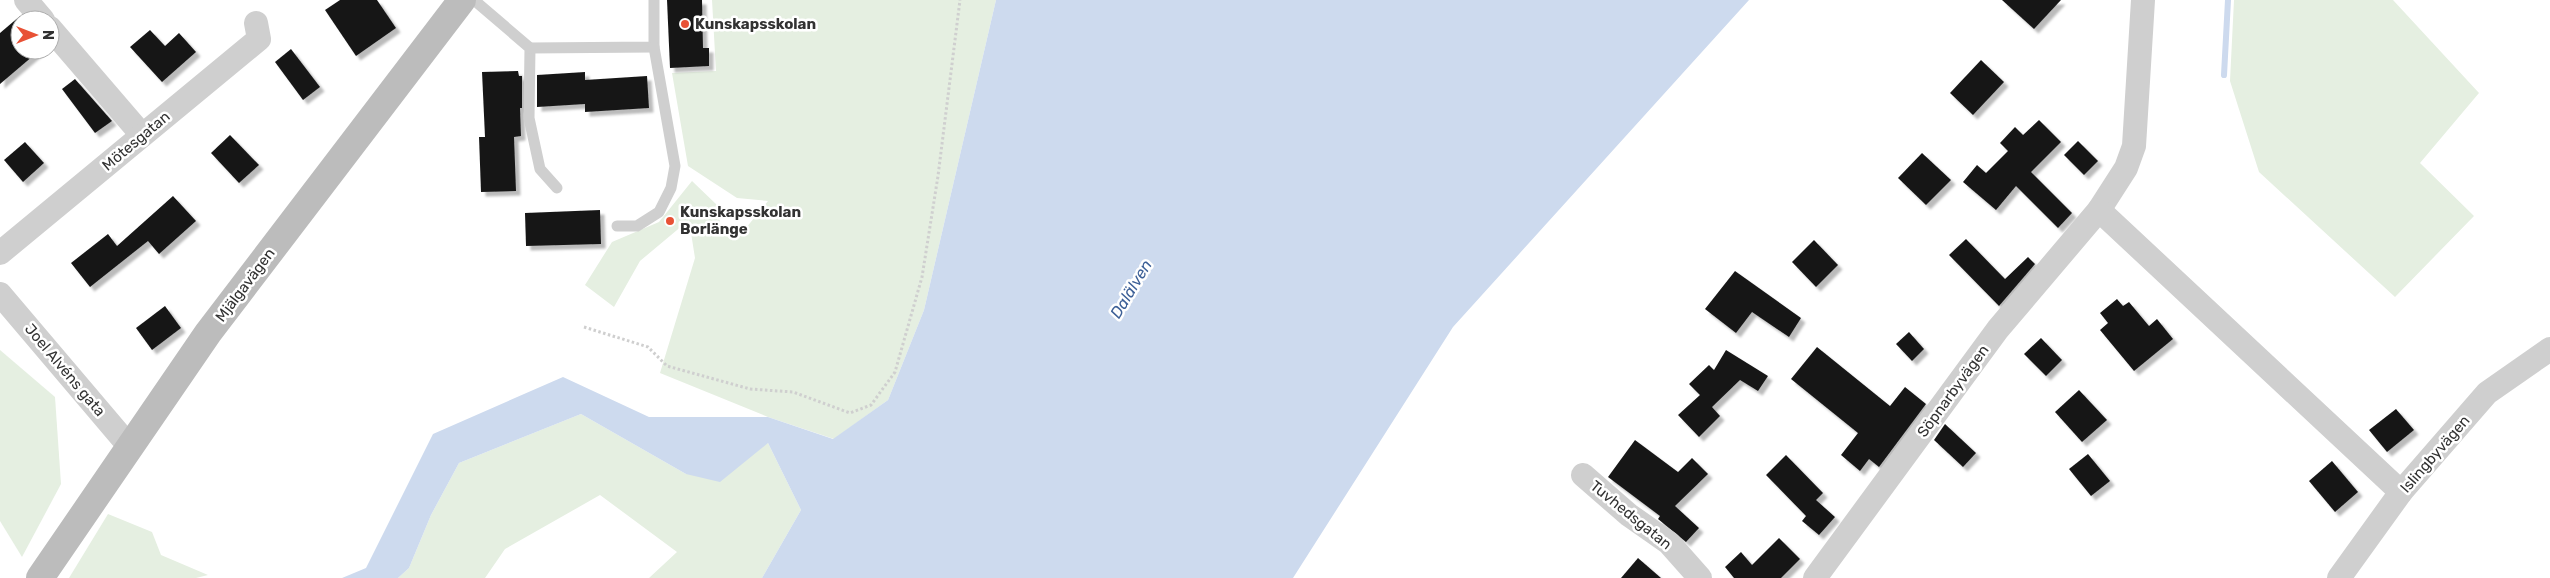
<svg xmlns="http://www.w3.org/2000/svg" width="2550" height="578" font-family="Rubik,sans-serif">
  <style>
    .green { fill: #e5efe1 }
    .water { fill: #cddaee }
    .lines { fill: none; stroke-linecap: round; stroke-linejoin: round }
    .stream { stroke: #cddaee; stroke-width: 6 }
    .building { fill: #191919; filter: url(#shadow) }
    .path { stroke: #cfcfcf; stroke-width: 3; stroke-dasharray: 2.5 2.5; stroke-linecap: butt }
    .lane { stroke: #cfcfcf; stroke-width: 11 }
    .street { stroke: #cfcfcf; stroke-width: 24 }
    .secondary { stroke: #bcbcbc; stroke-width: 28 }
    .poi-dot { fill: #e85135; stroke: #fff; stroke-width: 2 }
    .labels { text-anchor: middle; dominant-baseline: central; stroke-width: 5; stroke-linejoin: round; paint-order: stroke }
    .poi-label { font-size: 15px; font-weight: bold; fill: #323232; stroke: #fff; text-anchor: start }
    .street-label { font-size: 15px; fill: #323232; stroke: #fff }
    .water-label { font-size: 16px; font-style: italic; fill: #3d6097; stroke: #fff }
  </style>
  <defs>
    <filter id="shadow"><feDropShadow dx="4.5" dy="4.5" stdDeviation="1" flood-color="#0004"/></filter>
  </defs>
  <rect width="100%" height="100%" fill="#fff"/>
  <!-- green -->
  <g class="green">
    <polygon points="712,0 996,0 924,310 888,400 834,439 768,417 660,373 695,258 689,220 640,261 614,307 585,285 612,242 659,222 692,181 717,205 722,234 741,234 768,201 737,198 688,166 672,73 716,71"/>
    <polygon points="2234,0 2393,0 2479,93 2420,163 2474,216 2395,297 2259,172 2230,81"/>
    <polygon points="0,350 55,397 61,484 22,557 0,521"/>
    <polygon points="581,414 686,474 768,443 801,510 762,578 649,578 677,552 600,495 505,549 485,578 398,578 409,568 431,515 459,463"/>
    <polygon points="108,514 152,532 161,555 208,575 196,578 69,578"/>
  </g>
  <!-- water -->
  <polygon class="water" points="996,0 1749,0 1453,327 1293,578 762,578 801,510 768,443 720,482 686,474 581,414 459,463 431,515 409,568 398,578 342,578 366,568 433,434 563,377 649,417 768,417 833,439 888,400 924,310"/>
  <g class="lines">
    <!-- stream -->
    <polyline class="stream" points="2224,75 2228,0"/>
  </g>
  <!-- building -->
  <g class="building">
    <polygon points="340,0 377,0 396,28 356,56 325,10"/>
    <polygon points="667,0 702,0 703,48 709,48 709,66 670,68"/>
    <polygon points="2002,0 2061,0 2034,29"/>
    <polygon points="20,16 24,20 20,20 20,50 40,50 0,84 0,33"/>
    <polygon points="150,30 165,46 179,33 196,52 162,82 130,47"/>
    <polygon points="291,49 320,87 303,100 275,62"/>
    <polygon points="1981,60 2004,82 1973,115 1950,93"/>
    <polygon points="518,71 519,76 522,76 522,108 520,108 521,136 514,137 516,191 481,192 479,137 485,137 482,72"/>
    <polygon points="585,72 585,80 647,76 649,108 585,112 585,104 537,107 537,75"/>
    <polygon points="75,79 112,121 95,133 62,89"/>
    <polygon points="2039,120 2061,142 2031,172 2072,213 2058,228 2016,186 1996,210 1963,182 1977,165 1986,173 2008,151 2000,143 2015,127 2023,135"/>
    <polygon points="230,135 259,165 239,183 211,153"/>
    <polygon points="2078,141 2098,161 2084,175 2064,155"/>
    <polygon points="25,142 44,163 23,182 4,160"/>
    <polygon points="1922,153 1951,180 1926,205 1898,178"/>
    <polygon points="173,196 196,221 159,254 148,241 90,287 71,263 108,234 117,246"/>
    <polygon points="600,210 601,244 526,246 525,213"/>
    <polygon points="1966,239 2005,279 2028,257 2035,264 1999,306 1949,255"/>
    <polygon points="1814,240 1838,265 1816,287 1792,262"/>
    <polygon points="1735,271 1801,318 1789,337 1752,312 1736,333 1705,309"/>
    <polygon points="2117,299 2123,306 2129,302 2149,326 2157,319 2173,339 2134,371 2100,330 2108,323 2100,313"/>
    <polygon points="165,306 181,328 152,350 136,328"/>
    <polygon points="1909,332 1924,349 1912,361 1896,344"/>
    <polygon points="2041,338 2062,360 2046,376 2024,354"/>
    <polygon points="1817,347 1890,406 1905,387 1926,404 1879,467 1869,459 1860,471 1841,455 1858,433 1791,379"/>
    <polygon points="1726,350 1768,376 1758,391 1740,380 1712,407 1720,416 1699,437 1678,415 1700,395 1689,384 1709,365 1714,370"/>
    <polygon points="2079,390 2107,420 2082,442 2055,412"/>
    <polygon points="2396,409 2414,430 2387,452 2369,430"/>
    <polygon points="1945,424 1976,453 1963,467 1934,440"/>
    <polygon points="1635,440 1678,472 1692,458 1708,474 1675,506 1699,528 1686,542 1658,519 1660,516 1608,477"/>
    <polygon points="2088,454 2110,481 2091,496 2069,469"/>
    <polygon points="1786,455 1823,493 1816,500 1835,517 1819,535 1802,521 1806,516 1766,475"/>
    <polygon points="2332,461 2358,492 2335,512 2309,481"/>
    <polygon points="1779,538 1800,559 1781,578 1734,578 1725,567 1741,552 1752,565"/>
    <polygon points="1638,558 1661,578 1621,578"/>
  </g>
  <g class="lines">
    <!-- path -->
    <polyline class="path" points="584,327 648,347 667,366 750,389 793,392 850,413 871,405 895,372 922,277 938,176 960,0"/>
    <!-- lane -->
    <g class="lane">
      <polyline points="474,0 530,48 529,118 540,169 557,188"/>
      <polyline points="530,48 654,47 654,0"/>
      <polyline points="617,226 637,226 659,212 671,188 675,166 654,47"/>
    </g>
    <!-- street -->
    <g class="street">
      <polyline points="26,0 43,20"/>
      <polyline points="50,28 142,135"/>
      <polyline points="2099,210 2126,168 2134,146 2143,0"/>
      <polyline points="0,253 259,39 256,23"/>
      <polyline points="0,294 129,446"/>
      <polyline points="1583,475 1629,515 1669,543 1700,578"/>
      <polyline points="1815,578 1998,329 2099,210 2401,492"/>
      <polyline points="2339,578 2401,492 2487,393 2550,349"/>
    </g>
    <!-- secondary -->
    <polyline class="secondary" points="40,578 208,333 462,0"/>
  </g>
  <!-- markers -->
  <g class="poi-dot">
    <circle cx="685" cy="24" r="5"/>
    <circle cx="670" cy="221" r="5"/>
  </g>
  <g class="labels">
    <!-- poi labels -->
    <g class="poi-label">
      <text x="695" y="24">Kunskapsskolan</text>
      <text x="680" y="212">Kunskapsskolan<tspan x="680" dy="17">Borlänge</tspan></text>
    </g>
    <!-- street labels -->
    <g class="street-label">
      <text transform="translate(136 141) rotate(-40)">Mötesgatan</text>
      <text transform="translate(245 285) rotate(-53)">Mjälgavägen</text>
      <text transform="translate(65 370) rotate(50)">Joel Alvéns gata</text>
      <text transform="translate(1953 391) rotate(-54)">Söpnarbyvägen</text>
      <text transform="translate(2435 454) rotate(-49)">Islingbyvägen</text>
      <text transform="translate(1631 515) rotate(39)">Tuvhedsgatan</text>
    </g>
    <!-- water labels -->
    <g class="water-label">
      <text transform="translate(1131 289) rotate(-59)">Dalälven</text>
    </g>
  </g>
  <!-- north arrow -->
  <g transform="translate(35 35) rotate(90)"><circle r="24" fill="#ffffff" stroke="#adadad"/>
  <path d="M0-4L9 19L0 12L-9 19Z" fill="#e85135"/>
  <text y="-8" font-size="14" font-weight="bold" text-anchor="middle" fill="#323232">N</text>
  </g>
</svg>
